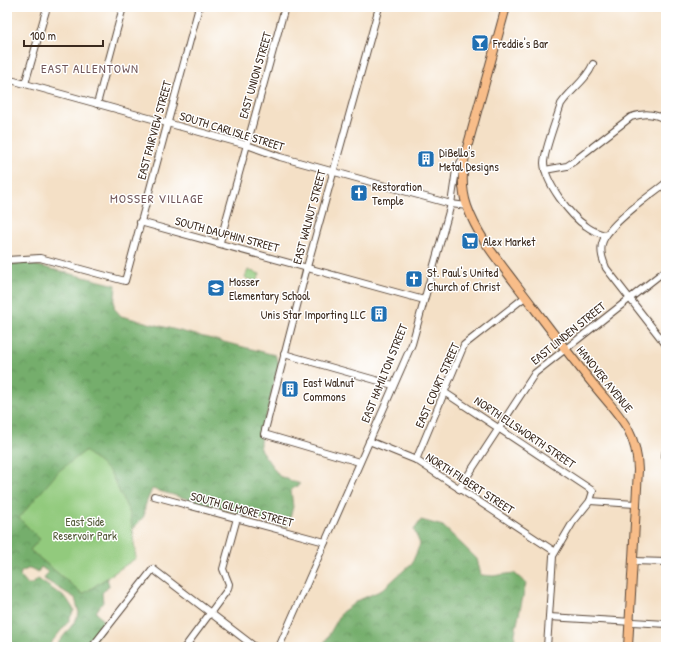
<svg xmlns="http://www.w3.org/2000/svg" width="673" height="654" font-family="'Patrick Hand',sans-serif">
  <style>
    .forest { fill: url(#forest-crowns); stroke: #586c45 }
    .green { fill: #92ca7d; stroke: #667a4e }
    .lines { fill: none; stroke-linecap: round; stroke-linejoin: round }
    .minor-casing { stroke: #574537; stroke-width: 8 }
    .major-casing { stroke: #574537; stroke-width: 10 }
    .minor { stroke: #fff; stroke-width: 6 }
    .major { stroke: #f8bd89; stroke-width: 8 }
    .labels { text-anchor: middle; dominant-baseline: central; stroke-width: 3; stroke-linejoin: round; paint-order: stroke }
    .poi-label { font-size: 12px; fill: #3b2a1e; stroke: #fff; text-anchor: start }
    .street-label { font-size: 12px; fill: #3b2a1e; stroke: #fff }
    .park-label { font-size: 12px; fill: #555a3a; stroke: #fff }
    .neighbourhood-label { font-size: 13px; letter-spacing: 1px; fill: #705659; stroke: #fff }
  </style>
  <defs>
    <pattern id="forest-crowns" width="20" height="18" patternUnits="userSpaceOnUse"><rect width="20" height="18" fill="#75ae6c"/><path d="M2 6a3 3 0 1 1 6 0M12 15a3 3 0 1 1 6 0" fill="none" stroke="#618e58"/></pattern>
  </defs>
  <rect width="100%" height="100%" fill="#fff"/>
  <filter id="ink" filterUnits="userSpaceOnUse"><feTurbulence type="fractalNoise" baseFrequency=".025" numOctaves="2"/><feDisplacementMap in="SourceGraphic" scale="8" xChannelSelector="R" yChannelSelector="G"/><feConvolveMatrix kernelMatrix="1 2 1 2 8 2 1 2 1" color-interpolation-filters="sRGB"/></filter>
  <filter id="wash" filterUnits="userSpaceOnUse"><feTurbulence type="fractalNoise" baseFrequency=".012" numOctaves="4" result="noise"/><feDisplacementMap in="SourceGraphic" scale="16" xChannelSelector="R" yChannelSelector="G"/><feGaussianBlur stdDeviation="0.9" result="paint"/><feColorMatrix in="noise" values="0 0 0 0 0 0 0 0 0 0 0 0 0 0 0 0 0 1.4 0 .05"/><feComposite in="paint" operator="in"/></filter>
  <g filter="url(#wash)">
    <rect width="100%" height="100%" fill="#f4e0c6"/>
    <!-- forest -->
    <g class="forest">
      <polygon points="23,262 116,285 114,308 121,316 275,355 279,363 260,442 260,449 279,476 300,484 291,490 293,507 287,527 152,489 145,506 144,516 131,531 130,514 19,518 40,539 30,550 83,594 107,578 109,586 102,593 103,602 96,612 106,625 89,647 55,647 73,624 79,613 75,598 44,579 48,572 41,567 38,572 30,568 21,572 20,576 27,584 32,584 38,579 67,599 74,610 68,622 50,644 49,647 16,647 7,638 7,265"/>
      <polygon points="421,520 443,526 477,559 481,575 493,576 514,573 526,583 515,633 514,647 322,647 342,612 359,600 382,590 412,563 420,544 414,530"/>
    </g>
    <!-- green -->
    <g class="green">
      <polygon points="248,270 260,274 257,281 247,279 245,277"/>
      <polygon points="85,451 110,472 130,514 136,558 83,594 30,550 40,539 19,518 59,471"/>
    </g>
  </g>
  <g filter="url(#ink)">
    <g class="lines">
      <!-- minor casing -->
      <g class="minor-casing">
        <g id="minor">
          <path d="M593,64C586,81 571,89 561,104C557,118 544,151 544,163C545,182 570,216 586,226C591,230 598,233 605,235"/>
          <polyline points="7,79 247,145 280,157 451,204 467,206"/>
          <polyline points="25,84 47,7"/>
          <polyline points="97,104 123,7"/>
          <path d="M545,170L567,166L573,162L631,117C644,113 654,113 666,120"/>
          <path d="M666,183C650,195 606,226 602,244C600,253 603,260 606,268L666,345"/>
          <polyline points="140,222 424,300"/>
          <polyline points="220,242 285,7"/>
          <polyline points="7,260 40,258 125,281 199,7"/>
          <polyline points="284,354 393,385"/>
          <polyline points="444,392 593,491 590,501 573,522 553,556 547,647"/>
          <polyline points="369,441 416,460 554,551"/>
          <polyline points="665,456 666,450"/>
          <polyline points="416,460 464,345 525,297"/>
          <polyline points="359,462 264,434 307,267 379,7"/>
          <polyline points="459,489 535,373 666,270"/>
          <polyline points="154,496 325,542"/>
          <polyline points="590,501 635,504"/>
          <polyline points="633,561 666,562"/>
          <polyline points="549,617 666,624"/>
          <polyline points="7,643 11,647"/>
          <polyline points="92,647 153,569 255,647"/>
          <polyline points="185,647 228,589 229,584 223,569 237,518"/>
          <polyline points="279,647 412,344 451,204 456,170 463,158"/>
        </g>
      </g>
      <!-- major casing -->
      <g class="major-casing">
        <path id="major" d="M506,7L465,155C462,172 461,189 467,206C477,235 497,259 515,283C541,317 566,351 593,384C617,414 637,429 638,470L628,647"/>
      </g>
      <!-- minor -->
      <use href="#minor" class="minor"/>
      <!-- major -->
      <use href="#major" class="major"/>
    </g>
  </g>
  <!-- icons -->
  <defs>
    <g id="bar-square" transform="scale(0.9)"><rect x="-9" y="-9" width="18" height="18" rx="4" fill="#1f6fb2" stroke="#fff"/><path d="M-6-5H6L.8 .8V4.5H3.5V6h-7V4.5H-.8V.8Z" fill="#fff"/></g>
    <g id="building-square" transform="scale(0.9)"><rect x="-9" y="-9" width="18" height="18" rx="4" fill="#1f6fb2" stroke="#fff"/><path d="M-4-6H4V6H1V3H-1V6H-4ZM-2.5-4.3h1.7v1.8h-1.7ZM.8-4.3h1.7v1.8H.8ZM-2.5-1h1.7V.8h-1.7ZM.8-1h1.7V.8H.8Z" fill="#fff"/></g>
    <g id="church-square" transform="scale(0.9)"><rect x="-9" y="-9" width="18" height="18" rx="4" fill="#1f6fb2" stroke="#fff"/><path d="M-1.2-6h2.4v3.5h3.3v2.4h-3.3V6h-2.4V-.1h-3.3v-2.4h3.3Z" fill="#fff"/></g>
    <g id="supermarket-square" transform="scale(0.9)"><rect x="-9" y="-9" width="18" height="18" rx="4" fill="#1f6fb2" stroke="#fff"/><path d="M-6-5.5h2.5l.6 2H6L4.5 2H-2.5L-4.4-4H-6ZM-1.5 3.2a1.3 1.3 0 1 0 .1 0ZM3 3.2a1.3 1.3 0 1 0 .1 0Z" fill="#fff"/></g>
    <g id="school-square" transform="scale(0.9)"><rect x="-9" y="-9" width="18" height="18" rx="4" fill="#1f6fb2" stroke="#fff"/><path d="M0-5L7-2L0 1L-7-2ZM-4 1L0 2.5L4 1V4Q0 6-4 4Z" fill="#fff"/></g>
  </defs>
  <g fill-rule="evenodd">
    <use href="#bar-square" x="480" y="43"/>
    <use href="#building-square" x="426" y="159"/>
    <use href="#church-square" x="359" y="193"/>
    <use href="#supermarket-square" x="470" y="241"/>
    <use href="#church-square" x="414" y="279"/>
    <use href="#school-square" x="216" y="288"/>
    <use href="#building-square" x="379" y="314"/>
    <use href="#building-square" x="290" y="389"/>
  </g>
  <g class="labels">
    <!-- poi labels -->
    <g class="poi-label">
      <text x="493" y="43">Freddie's Bar</text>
      <text x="439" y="152">DiBello's<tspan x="439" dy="14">Metal Designs</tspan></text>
      <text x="372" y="186">Restoration<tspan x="372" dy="14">Temple</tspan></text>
      <text x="483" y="241">Alex Market</text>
      <text x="427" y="272">St. Paul's United<tspan x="427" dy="14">Church of Christ</tspan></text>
      <text x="229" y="281">Mosser<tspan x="229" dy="14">Elementary School</tspan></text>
      <text x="366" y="314" text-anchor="end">Unis Star Importing LLC</text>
      <text x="303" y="382">East Walnut<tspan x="303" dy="14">Commons</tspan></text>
    </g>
    <!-- street labels -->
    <g class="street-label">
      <text transform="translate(255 75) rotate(-74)">EAST UNION STREET</text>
      <text transform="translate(154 130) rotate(-75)">EAST FAIRVIEW STREET</text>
      <text transform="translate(232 131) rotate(17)">SOUTH CARLISLE STREET</text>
      <text transform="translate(309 217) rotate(-75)">EAST WALNUT STREET</text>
      <text transform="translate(227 234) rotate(15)">SOUTH DAUPHIN STREET</text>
      <text transform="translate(568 333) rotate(-39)">EAST LINDEN STREET</text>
      <text transform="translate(384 373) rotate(-68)">EAST HAMILTON STREET</text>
      <text transform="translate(605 379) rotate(51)">HANOVER AVENUE</text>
      <text transform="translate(437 385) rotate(-66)">EAST COURT STREET</text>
      <text transform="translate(525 432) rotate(34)">NORTH ELLSWORTH STREET</text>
      <text transform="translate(470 483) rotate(33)">NORTH FILBERT STREET</text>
      <text transform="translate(242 509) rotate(15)">SOUTH GILMORE STREET</text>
    </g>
    <!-- park labels -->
    <g class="park-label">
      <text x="85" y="521">East Side<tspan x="85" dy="14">Reservoir Park</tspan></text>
    </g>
    <!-- neighbourhood labels -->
    <g class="neighbourhood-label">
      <text x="90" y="68">EAST ALLENTOWN</text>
      <text x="157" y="198">MOSSER VILLAGE</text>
    </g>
  </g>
  <!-- margin -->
  <rect width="673" height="654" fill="none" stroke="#fff" stroke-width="24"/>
  <!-- scale -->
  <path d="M24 40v6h79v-6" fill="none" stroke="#3b2a1e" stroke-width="2"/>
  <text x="30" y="40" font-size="12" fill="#3b2a1e" stroke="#ffffff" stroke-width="3" paint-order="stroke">100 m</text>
</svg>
